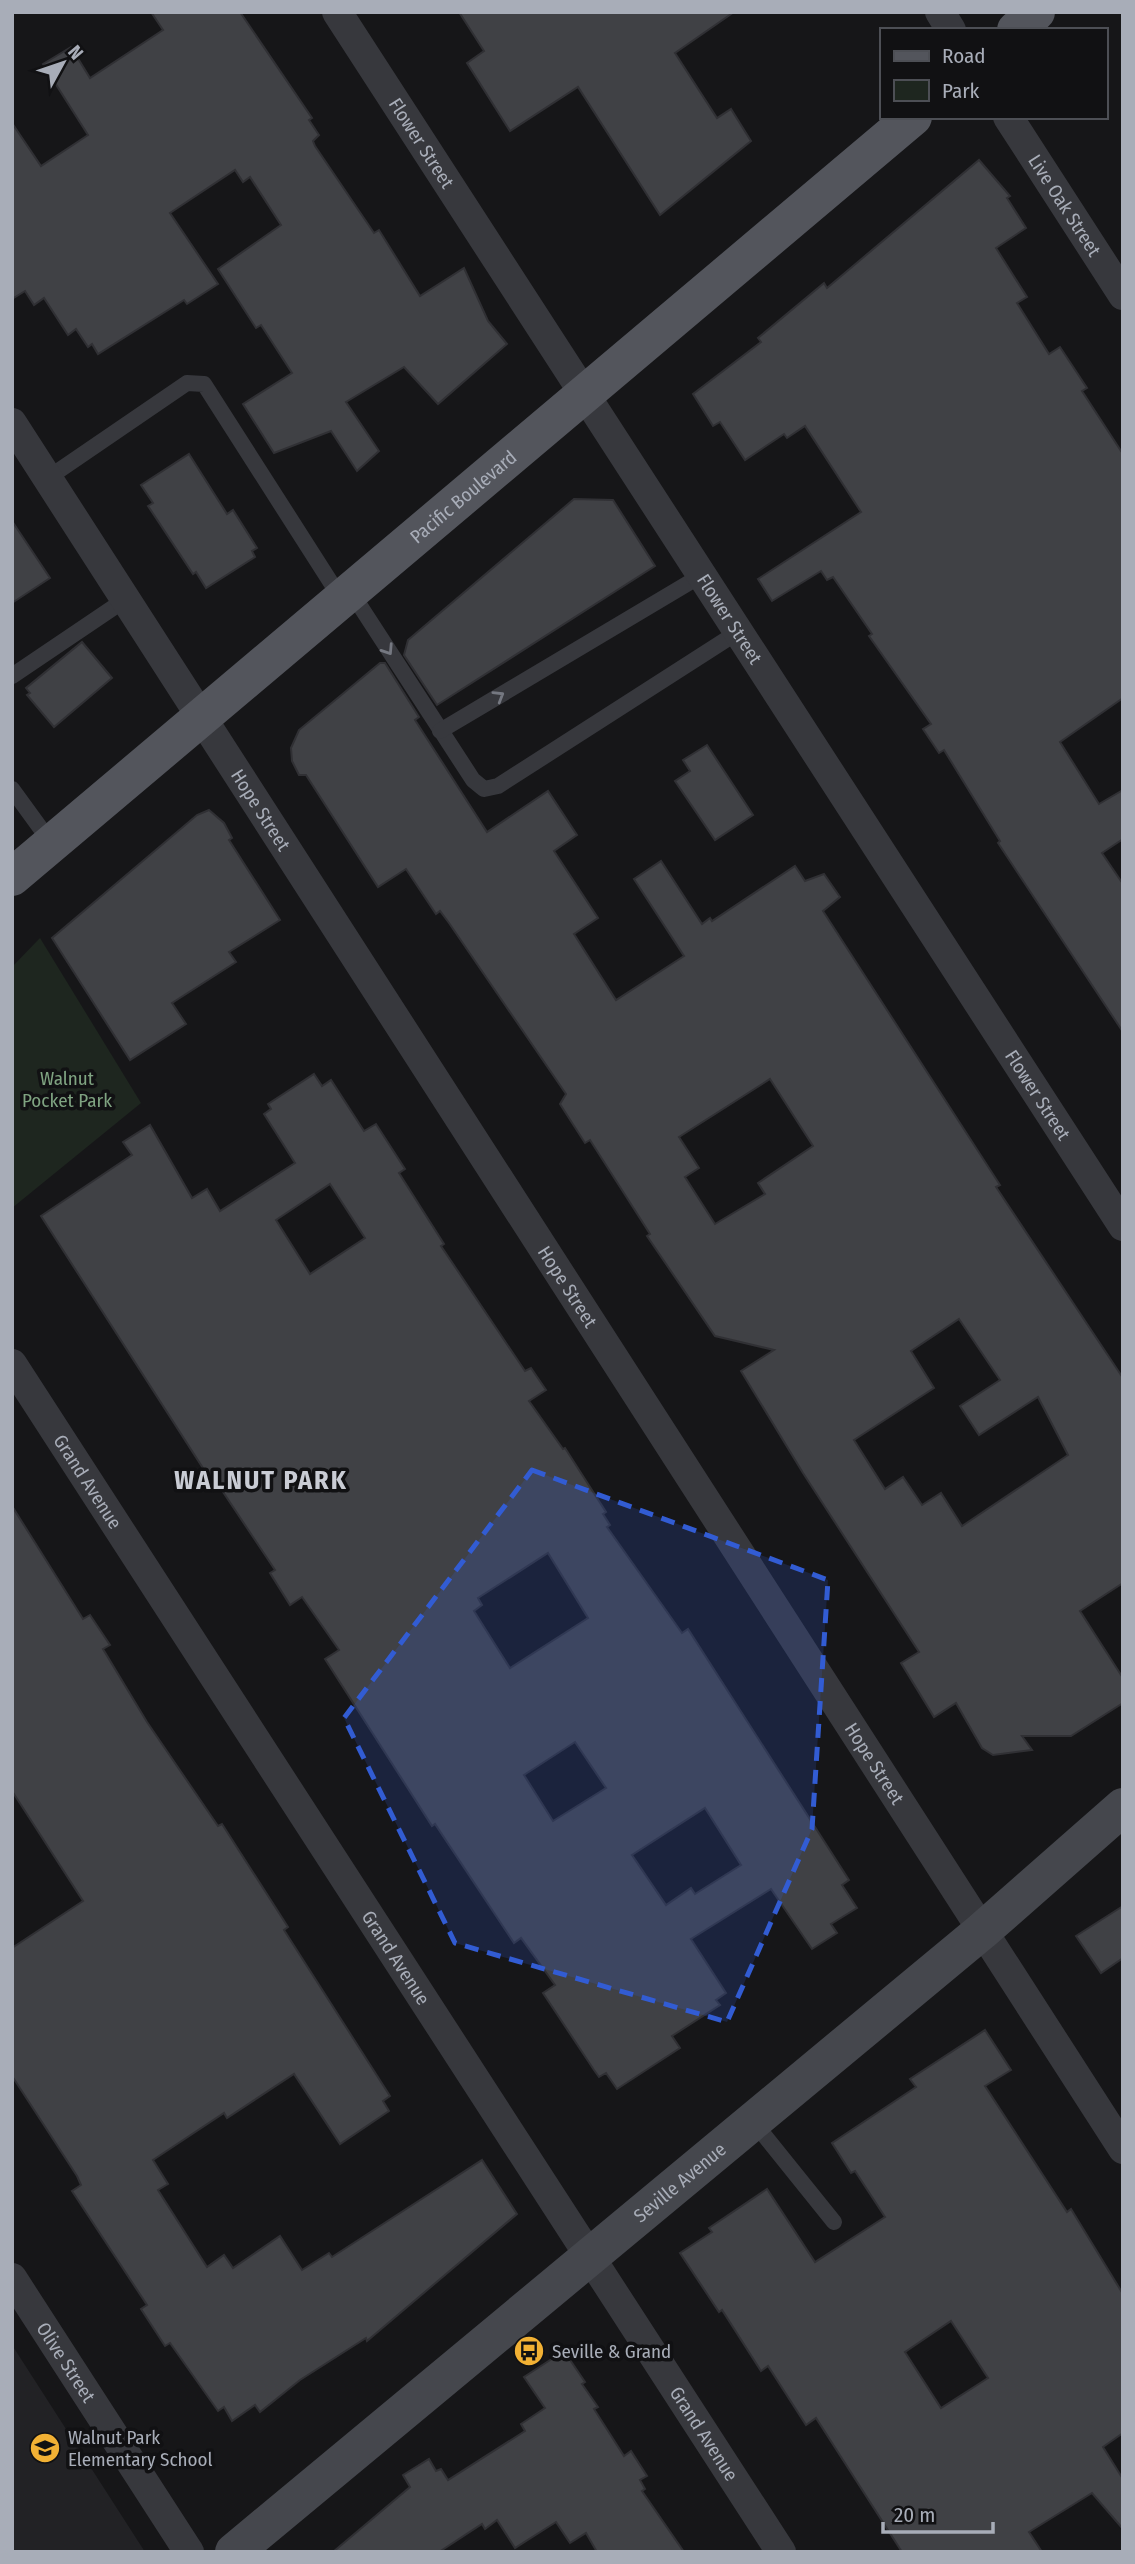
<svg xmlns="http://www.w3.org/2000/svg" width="1135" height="2564" font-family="'Fira Sans Condensed',sans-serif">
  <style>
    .built { fill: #222225 }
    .green { fill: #1e261f }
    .building { fill: #404145; stroke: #303034; stroke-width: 2; fill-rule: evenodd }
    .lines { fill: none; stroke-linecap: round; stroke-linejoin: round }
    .lane { stroke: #37383d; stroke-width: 16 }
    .street { stroke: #37383d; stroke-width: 30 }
    .secondary { stroke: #45474d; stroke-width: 38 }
    .primary { stroke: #53555c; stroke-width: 38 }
    .oneway { stroke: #757881 }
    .marked { fill: #325cd3; fill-opacity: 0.2; stroke: #325cd3; stroke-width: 5; stroke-dasharray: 14 9; stroke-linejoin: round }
    .labels { text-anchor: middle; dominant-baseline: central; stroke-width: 7; stroke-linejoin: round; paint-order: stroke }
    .street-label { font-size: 19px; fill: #a8adb8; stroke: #111113 }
    .park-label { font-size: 19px; fill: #7fa381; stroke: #111113 }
    .poi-label { font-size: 19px; fill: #a8adb8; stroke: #111113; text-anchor: start }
    .district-label { font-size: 26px; font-weight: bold; letter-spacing: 2px; fill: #c9ccd4; stroke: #111113 }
  </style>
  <rect width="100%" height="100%" fill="#161618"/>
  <!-- built -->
  <polygon class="built" points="12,2345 145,2552 12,2552"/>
  <!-- green -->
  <polygon class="green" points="40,938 141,1103 12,1208 12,967"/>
  <!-- building -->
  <g class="building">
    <polygon points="151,12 240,12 312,118 309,120 319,135 313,141 315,146 374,233 379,230 420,296 464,268 488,321 507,344 438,404 404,367 346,402 379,451 357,471 331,431 274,453 243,404 292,373 261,325 256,328 218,269 281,225 250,177 243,182 235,170 170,213 218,284 187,304 184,300 98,354 92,344 88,347 76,329 68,335 44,298 34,305 25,291 12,299 12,123 41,166 88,135 43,64 71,47 90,78 163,30"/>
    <polygon points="459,12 734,12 675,53 717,118 731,109 751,141 660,215 578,87 510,131 467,63 484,51"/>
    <polygon points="979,160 1010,196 1007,198 1026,228 996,248 1027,297 1017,303 1049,354 1060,347 1087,388 1082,391 1123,454 1123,698 1060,742 1099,804 1123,790 1123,839 1102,853 1123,884 1123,1032 998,843 1000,841 944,750 939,753 923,729 931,724 869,636 872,634 833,577 827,580 821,571 772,601 758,579 861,512 805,426 787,438 784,434 745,460 720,422 713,426 693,394 761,342 758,338 824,283 827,288"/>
    <polygon points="189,454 227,514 233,510 257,548 252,551 255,557 206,588 196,572 193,574 148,506 153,503 141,485"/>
    <polygon points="574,499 613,500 655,566 437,705 404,655 408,640"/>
    <polygon points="12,521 50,578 12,603"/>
    <polygon points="82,642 112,678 54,727 27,695 30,693 26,688"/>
    <path d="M380,663H385L419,717L415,720L487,832L548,791L577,835L554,851L598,918L574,934L616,1000L684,956L634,879L661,861L702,924L710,918L712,921L795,866L805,881L824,874L840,897L823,911L1000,1185L996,1187L1123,1378V1583L1080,1611L1123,1678V1703L1071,1736H1022L1032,1750L993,1755L982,1748L956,1703L934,1717L901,1663L919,1652L803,1473L741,1371L774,1350L715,1336L647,1236L650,1234L590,1140L585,1143L567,1115L560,1104L566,1094L449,923L440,911L436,914L406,869L378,887L306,775H299L292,761L291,748L299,730ZM770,1079L813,1146L758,1183L765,1194L715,1224L685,1177L699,1168L679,1137ZM959,1319L1000,1380L960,1406L979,1435L1038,1397L1068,1455L962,1526L941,1493L922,1505L903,1477L885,1489L854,1440L934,1388L911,1351Z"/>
    <polygon points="707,745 753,815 715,840 675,781 690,771 683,760"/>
    <polygon points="209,810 224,823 232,838 229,840 280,920 229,952 236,962 172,1003 186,1024 130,1060 52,938 197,815"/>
    <path d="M314,1074L322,1086L331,1080L364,1131L376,1124L405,1169L399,1173L444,1244L441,1246L525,1371L531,1368L546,1390L529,1401L563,1449L565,1448L606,1512L603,1514L610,1525L607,1527L682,1633L688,1629L849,1880L842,1885L857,1908L831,1924L837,1933L812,1949L771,1889L691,1939L726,1993L716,2000L720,2005L672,2036L680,2048L617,2089L606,2073L599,2077L594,2070L543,1993L555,1985L521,1938L514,1943L435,1824L432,1826L325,1659L339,1650L302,1597L290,1605L270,1573L275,1570L213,1477L210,1479L41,1216L132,1155L123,1142L150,1125L192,1198L207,1189L220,1211L295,1163L264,1114L271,1109L268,1104ZM330,1184L365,1238L310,1274L276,1220ZM548,1553L588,1618L510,1668L474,1611L482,1605L478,1598ZM575,1742L606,1788L553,1821L524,1775ZM705,1808L741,1865L695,1894L691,1888L666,1905L632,1855Z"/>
    <polygon points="12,1506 83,1619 90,1615 110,1645 103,1649 147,1722 218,1826 222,1824 288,1927 284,1930 390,2096 383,2101 389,2111 340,2144 294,2074 227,2118 224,2113 153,2160 168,2184 158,2190 207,2267 224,2255 233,2268 280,2236 302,2270 329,2253 332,2257 482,2160 517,2214 367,2341 366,2338 300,2380 260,2412 255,2405 232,2421 224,2407 218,2411 170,2343 165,2346 141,2309 147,2305 72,2191 81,2185 77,2176 12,2076 12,1948 83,1901 12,1791"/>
    <polygon points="1123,1906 1123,1958 1101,1973 1076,1936"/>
    <path d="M985,2030L1011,2070L985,2086L1067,2212L1071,2209L1123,2294V2433L1103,2447L1123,2479V2529L1092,2493L1029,2532L1042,2552H902L816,2418L806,2425L768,2366L761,2371L722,2310L719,2312L680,2253L712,2232L709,2228L767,2189L815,2262L885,2217L855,2171L851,2173L832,2143L916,2087L910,2079ZM951,2321L988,2378L941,2408L905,2352Z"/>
    <polygon points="564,2351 585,2382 582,2384 598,2407 594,2409 624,2456 631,2451 647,2476 640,2480 645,2489 642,2491 684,2552 597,2552 586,2533 570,2543 556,2522 515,2548 497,2520 485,2529 482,2524 439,2552 333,2552 410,2487 403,2475 429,2459 436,2471 441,2469 448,2480 525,2431 521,2424 545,2408 524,2377"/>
  </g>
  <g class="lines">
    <!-- lane -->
    <g class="lane">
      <polyline points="48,478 187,383 204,384 342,600"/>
      <polyline points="351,592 473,780 484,789 498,786 738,632"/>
      <polyline points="12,676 126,599"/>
      <polyline points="440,731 702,575"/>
      <polyline points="12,789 52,844"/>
      <polyline points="752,2120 834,2222"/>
    </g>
    <!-- street -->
    <g class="street">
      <path id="s1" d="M337,12L1123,1226"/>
      <polyline points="940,12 951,30"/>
      <path id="s2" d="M1008,117L1123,295"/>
      <path id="s3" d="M12,423L1123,2149"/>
      <path id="s4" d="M12,1364L781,2552"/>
      <path id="s5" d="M12,2278L189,2552"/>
    </g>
    <!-- secondary -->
    <path class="secondary" id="s6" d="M234,2552L982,1931L1123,1807"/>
    <!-- primary -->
    <g class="primary">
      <polyline points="1016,30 1036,12"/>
      <path id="s7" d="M12,877L913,117"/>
    </g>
  </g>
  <!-- one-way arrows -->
  <defs><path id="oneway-chevron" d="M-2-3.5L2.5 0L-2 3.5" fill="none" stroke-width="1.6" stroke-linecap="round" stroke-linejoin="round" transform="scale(1.75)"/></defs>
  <g class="oneway">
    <use href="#oneway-chevron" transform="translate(388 650) rotate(57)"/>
    <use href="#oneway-chevron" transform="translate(499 696) rotate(-31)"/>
  </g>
  <!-- marked area -->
  <path class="marked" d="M532,1470L828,1580L812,1829L727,2022L455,1943L344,1718Z"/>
  <!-- icons -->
  <defs>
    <g id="bus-disc" transform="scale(1.575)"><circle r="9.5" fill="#f2b134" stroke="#111113"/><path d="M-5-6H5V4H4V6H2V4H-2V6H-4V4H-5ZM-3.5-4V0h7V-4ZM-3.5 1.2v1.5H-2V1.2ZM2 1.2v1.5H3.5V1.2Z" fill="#111"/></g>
    <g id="school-disc" transform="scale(1.575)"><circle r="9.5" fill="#f2b134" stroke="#111113"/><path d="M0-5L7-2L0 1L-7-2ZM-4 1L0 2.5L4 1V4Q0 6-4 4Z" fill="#111"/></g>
  </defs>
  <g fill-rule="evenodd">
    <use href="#bus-disc" x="529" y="2351"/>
    <use href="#school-disc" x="45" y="2448"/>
  </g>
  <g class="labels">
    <!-- street labels -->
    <g class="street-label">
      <text stroke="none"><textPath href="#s1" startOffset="156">Flower Street</textPath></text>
      <text stroke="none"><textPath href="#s2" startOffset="105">Live Oak Street</textPath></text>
      <text stroke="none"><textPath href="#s7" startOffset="590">Pacific Boulevard</textPath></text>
      <text stroke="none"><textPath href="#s1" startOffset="723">Flower Street</textPath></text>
      <text stroke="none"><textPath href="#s3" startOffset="460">Hope Street</textPath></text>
      <text stroke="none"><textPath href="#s1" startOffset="1290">Flower Street</textPath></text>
      <text stroke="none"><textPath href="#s3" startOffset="1027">Hope Street</textPath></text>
      <text stroke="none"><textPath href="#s4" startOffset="140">Grand Avenue</textPath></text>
      <text stroke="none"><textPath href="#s3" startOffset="1594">Hope Street</textPath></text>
      <text stroke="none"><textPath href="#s4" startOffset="707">Grand Avenue</textPath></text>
      <text stroke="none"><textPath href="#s6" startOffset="579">Seville Avenue</textPath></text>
      <text stroke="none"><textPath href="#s5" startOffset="100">Olive Street</textPath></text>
      <text stroke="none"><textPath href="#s4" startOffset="1274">Grand Avenue</textPath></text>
    </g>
    <!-- park labels -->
    <g class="park-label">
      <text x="67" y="1078">Walnut<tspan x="67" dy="22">Pocket Park</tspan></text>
    </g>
    <!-- poi labels -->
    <g class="poi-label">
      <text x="552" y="2351">Seville &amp; Grand</text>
      <text x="68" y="2437">Walnut Park<tspan x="68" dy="22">Elementary School</tspan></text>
    </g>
    <!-- district labels -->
    <g class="district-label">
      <text x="261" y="1480">WALNUT PARK</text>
    </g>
  </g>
  <!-- border -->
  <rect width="1135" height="2564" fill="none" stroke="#a8adb8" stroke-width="28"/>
  <!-- legend -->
  <rect x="880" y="28" width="228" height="91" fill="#111113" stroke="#4d4f55" stroke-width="2"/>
  <rect x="894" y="51" width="35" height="10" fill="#53555c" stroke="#4d4f55" stroke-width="2"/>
  <text x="942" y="63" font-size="21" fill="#a8adb8">Road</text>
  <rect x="894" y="80" width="35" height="21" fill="#1e261f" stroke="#4d4f55" stroke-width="2"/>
  <text x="942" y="98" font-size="21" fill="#a8adb8">Park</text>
  <!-- north arrow -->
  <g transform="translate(63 63) rotate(50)" stroke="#111113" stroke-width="5" paint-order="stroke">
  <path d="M0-5L12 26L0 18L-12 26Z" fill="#a8adb8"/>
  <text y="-10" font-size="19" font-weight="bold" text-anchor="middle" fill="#a8adb8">N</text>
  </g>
  <!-- scale -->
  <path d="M883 2522v10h110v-10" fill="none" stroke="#a8adb8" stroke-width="3.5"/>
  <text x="894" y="2522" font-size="21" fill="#a8adb8" stroke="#111113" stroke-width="5" paint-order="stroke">20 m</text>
</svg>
